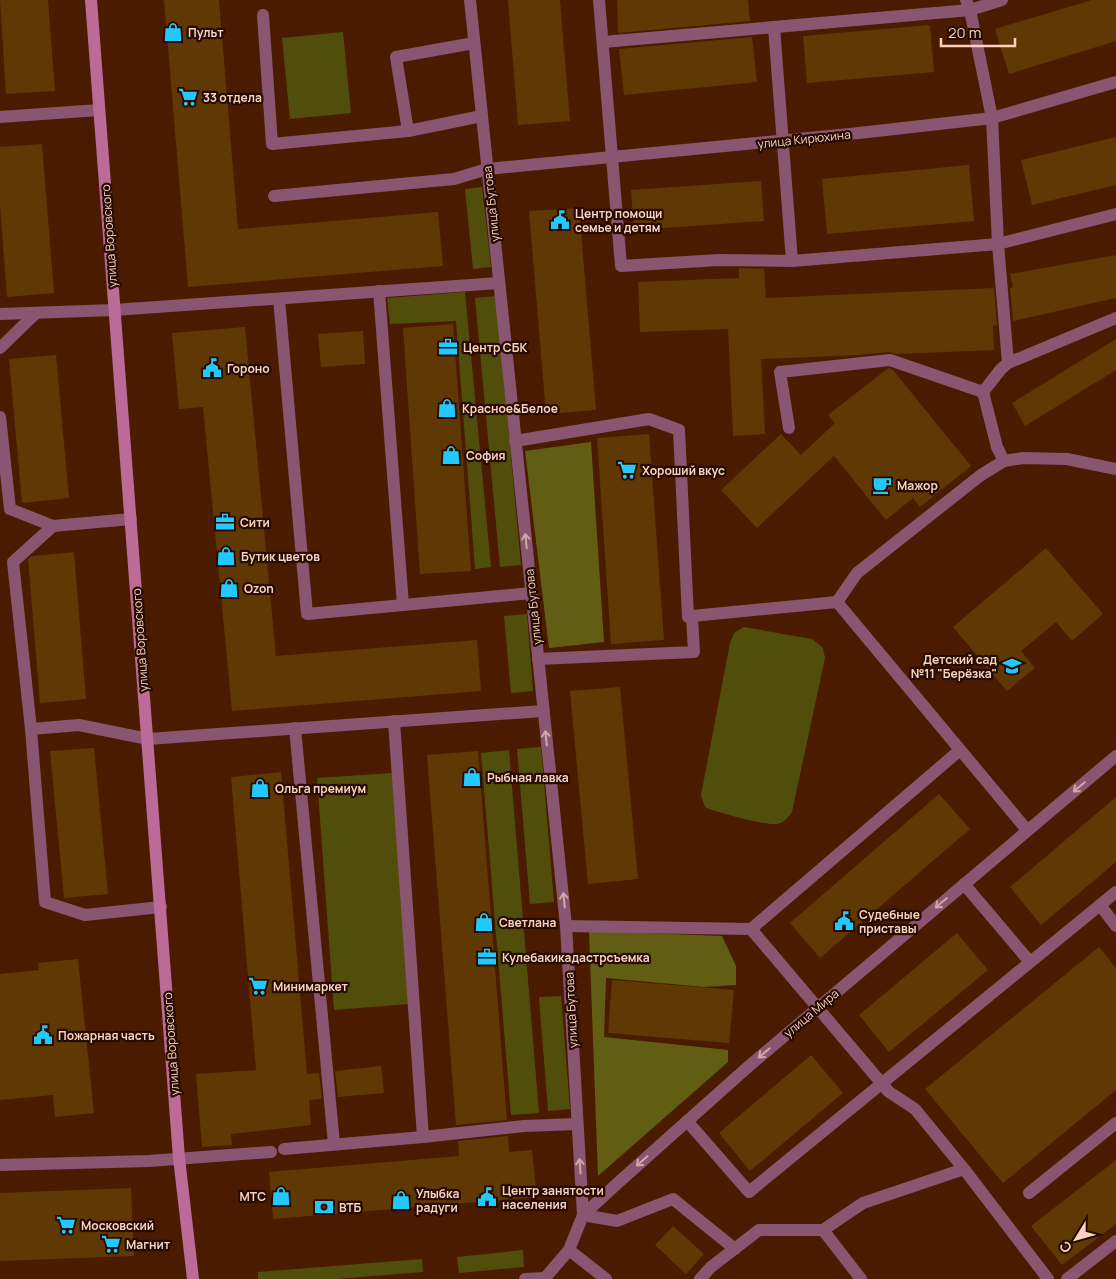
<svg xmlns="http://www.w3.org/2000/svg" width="1116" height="1279" font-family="Manrope,sans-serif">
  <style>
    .green { fill: #514e0c }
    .forest { fill: #615e14 }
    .building { fill: #603803 }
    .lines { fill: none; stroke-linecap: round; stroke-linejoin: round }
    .lane { stroke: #895571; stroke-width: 12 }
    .street { stroke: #895571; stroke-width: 12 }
    .secondary { stroke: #bc6a98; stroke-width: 12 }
    .oneway { stroke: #d2a6a4 }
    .labels { text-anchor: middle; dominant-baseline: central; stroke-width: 4.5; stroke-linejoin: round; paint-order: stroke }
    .poi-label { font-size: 12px; font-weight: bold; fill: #fad2bf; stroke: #260b01; text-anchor: start }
    .street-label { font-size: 12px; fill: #fad2bf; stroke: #260b01 }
  </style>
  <rect width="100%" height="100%" fill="#4b1b00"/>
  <!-- green -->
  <g class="green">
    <polygon points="343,32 351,113 290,119 282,38"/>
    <polygon points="482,187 491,267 473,269 465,189"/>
    <polygon points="465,292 491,567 475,569 456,321 390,324 387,298"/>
    <polygon points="496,296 521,565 500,567 475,298"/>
    <polygon points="527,614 533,691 511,693 504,616"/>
    <path d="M744,627L812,639L823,648L825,658L792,812C787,818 785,822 777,824C767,826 715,812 705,807L701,795L730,643L734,633Z"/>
    <polygon points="541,747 554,902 530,904 517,749"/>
    <polygon points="509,750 539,1113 511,1115 481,753"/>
    <polygon points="392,773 409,1004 334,1010 317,778"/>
    <polygon points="561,996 570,1109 548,1111 539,997"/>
    <polygon points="523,1250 524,1267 459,1273 457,1257"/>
    <polygon points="422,1259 423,1272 336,1279 258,1279 258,1272"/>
  </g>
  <!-- forest -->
  <g class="forest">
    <polygon points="591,442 604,642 549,648 525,451"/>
    <polygon points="589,931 722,936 736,966 736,985 704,987 606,978 604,1037 728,1050 728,1062 598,1176"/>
  </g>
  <!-- building -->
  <g class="building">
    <polygon points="0,0 48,0 55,91 6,94"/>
    <polygon points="164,0 219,0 238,229 438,212 443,266 188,287"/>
    <polygon points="508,0 560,0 570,121 518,125"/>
    <polygon points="617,0 748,0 750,21 618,33"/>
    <polygon points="1092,0 1116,0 1116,41 1009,74 995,29"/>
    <polygon points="930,25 934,72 807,83 803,36"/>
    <polygon points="752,37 757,82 624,95 619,49"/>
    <polygon points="1116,137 1116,185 1032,205 1021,160"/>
    <polygon points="42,144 54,293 7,297 0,205 0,147"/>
    <polygon points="969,165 974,221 827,234 822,179"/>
    <polygon points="761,181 764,221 634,230 631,190"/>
    <polygon points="579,208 596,410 546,414 529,211"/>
    <polygon points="1116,255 1116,298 1013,321 1010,288 1013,287 1010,274"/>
    <polygon points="739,268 764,269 766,298 994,288 997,325 993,326 994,350 897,354 889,352 858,355 761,359 765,434 733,436 728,329 640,332 638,282 739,278"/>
    <polygon points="453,324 471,571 420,574 403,328"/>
    <polygon points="245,327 276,656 477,640 481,691 232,711 203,407 179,409 172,333"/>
    <polygon points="363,331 365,364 321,367 318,334"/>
    <polygon points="1116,339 1116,370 1025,426 1012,403"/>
    <polygon points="56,355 69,498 22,503 9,359"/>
    <polygon points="889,368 893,370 971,466 920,507 913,498 886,520 834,456 757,528 721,490 781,434 801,455 835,423 828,415 887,369"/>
    <polygon points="649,434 664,640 611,644 597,438"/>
    <polygon points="1046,548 1103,614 1072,641 1056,622 1021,651 1035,668 1007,691 953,627"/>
    <polygon points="74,552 86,699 40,703 28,559 32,556"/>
    <polygon points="620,687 638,879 588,884 570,691"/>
    <polygon points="94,748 108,894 64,898 50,751"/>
    <polygon points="478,751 507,1120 456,1125 427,755"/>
    <polygon points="281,772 307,1074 319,1073 322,1099 309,1100 311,1125 231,1134 232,1145 202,1147 196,1074 256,1070 231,777"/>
    <polygon points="939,794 970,829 820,958 790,923"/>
    <polygon points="1116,797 1116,862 1041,925 1010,887"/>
    <polygon points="957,933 988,970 889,1052 859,1015"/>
    <polygon points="1099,947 1116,968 1116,1090 1003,1183 925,1089"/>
    <polygon points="78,959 94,1113 55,1117 53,1095 0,1100 0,974 39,970 38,963"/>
    <polygon points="612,980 734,990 729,1043 608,1033"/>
    <polygon points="811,1055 843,1093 750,1171 719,1133"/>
    <polygon points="381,1066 384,1093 338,1097 335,1071"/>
    <polygon points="508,1136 509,1152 532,1150 537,1197 273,1219 269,1172 459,1156 458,1141"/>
    <polygon points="1116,1160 1116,1224 1062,1265 1031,1226"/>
    <polygon points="131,1188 134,1256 0,1261 0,1193"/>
    <polygon points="673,1226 704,1254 686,1274 655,1245"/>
  </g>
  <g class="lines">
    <!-- lane -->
    <g class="lane">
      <polyline points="599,0 621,266 719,260 792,261"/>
      <polyline points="966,0 970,10 992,118 998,244 1008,363"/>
      <polyline points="263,15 272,144 408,131 482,116"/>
      <polyline points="774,27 792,261 998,244 1116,214"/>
      <polyline points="603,42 970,10 1002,0"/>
      <polyline points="0,117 99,110"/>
      <polyline points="408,131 396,57 474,43"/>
      <polyline points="274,196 454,179 487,169"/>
      <polyline points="379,291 403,605"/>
      <polyline points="279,299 307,614 531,593"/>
      <polyline points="0,314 114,310 499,283"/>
      <polyline points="0,348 35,314"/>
      <polyline points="983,392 1001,369 1008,363 1116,318"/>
      <polyline points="983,392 997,447 1004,461"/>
      <polyline points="0,417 10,509 53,526 131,519"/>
      <polyline points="789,428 780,372 890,360 983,392"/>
      <polyline points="515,441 649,419 679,430 688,617 692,616"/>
      <polyline points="837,602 1027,830"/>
      <polyline points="538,659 694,652 692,616 837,602 857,573 981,475 1004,461 1023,458 1067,459 1116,469"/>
      <polyline points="394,721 423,1137"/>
      <polyline points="295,728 334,1144"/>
      <polyline points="31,729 13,562 53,526"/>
      <polyline points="964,884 1030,962"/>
      <polyline points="1100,905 1116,926"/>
      <polyline points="161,907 85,915 45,902 31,729 79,725 148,739 543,711"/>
      <polyline points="566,926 751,929 889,1092 915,1109 964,1169 1048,1279"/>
      <polyline points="751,929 960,750"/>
      <polyline points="687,1121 749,1192 1116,892"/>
      <polyline points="284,1149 423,1137 524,1126 577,1124"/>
      <polyline points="0,1165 149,1161 271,1152"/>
      <polyline points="1029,1193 1116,1123"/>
      <polyline points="583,1215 617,1221 673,1199 735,1249"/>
      <polyline points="823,1230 863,1203 964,1169"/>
      <polyline points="569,1250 606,1279"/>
      <polyline points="700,1279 711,1267 759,1230 823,1230 861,1279"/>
      <polyline points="1067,1279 1116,1241"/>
    </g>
    <!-- street -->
    <g class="street">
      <polyline points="470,0 566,926 583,1215"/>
      <polyline points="487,169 850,134 992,118 1116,82"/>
      <polyline points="525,1279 545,1278 569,1250 583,1215 620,1181 749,1066 1116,756"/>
    </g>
    <!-- secondary -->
    <polyline class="secondary" points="91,0 179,1158 193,1279"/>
  </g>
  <!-- one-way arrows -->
  <defs><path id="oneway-shaft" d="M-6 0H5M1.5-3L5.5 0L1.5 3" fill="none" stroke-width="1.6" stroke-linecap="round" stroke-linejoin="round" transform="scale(1.25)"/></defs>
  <g class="oneway">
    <use href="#oneway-shaft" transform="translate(526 541) rotate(-96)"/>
    <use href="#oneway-shaft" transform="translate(546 738) rotate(-96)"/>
    <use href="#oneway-shaft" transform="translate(1079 787) rotate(140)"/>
    <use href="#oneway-shaft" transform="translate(564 900) rotate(-96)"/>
    <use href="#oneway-shaft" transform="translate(941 903) rotate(140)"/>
    <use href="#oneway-shaft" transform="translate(764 1053) rotate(140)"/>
    <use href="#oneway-shaft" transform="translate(642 1161) rotate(138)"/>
    <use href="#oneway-shaft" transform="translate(580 1166) rotate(-94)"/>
  </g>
  <!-- icons -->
  <defs>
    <g id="shop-bare" transform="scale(1.5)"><path d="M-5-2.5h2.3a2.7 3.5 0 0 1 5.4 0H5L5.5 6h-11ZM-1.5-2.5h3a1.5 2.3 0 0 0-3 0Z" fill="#23c9fe" stroke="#260b01" stroke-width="2.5" paint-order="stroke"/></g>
    <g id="supermarket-bare" transform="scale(1.5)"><path d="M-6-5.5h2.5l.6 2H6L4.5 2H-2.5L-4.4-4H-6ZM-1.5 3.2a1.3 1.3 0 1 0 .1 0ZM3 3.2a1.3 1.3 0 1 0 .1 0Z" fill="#23c9fe" stroke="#260b01" stroke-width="2.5" paint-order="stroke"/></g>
    <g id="civic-bare" transform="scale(1.5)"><path d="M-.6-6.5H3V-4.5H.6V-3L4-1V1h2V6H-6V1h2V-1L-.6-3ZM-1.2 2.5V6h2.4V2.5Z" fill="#23c9fe" stroke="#260b01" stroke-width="2.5" paint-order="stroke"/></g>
    <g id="office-bare" transform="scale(1.5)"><path d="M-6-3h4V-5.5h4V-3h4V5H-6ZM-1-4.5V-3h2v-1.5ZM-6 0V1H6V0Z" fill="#23c9fe" stroke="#260b01" stroke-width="2.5" paint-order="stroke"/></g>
    <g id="cafe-bare" transform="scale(1.5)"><path d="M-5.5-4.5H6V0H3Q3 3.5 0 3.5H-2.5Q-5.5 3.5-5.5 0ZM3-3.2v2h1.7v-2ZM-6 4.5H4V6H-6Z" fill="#23c9fe" stroke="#260b01" stroke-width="2.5" paint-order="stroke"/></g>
    <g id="school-bare" transform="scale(1.5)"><path d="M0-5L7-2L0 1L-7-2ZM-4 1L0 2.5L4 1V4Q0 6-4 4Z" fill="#23c9fe" stroke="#260b01" stroke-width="2.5" paint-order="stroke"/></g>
    <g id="bank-bare" transform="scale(1.5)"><path d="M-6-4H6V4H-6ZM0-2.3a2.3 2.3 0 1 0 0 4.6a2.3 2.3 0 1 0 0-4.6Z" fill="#23c9fe" stroke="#260b01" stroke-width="2.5" paint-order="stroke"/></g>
  </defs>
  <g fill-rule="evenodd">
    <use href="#shop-bare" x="173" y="32"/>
    <use href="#supermarket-bare" x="188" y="97"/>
    <use href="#civic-bare" x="560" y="220"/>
    <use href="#office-bare" x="448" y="347"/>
    <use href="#civic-bare" x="212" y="368"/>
    <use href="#shop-bare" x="447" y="408"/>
    <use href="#shop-bare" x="451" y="455"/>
    <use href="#supermarket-bare" x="627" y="470"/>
    <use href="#cafe-bare" x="882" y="485"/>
    <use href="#office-bare" x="225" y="522"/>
    <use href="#shop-bare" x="226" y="556"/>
    <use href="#shop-bare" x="229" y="588"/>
    <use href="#school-bare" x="1012" y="666"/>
    <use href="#shop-bare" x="472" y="777"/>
    <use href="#shop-bare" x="260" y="788"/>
    <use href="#civic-bare" x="844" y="921"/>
    <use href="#shop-bare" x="484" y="922"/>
    <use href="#office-bare" x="487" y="957"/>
    <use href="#supermarket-bare" x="258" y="986"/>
    <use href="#civic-bare" x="43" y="1035"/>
    <use href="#shop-bare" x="281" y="1196"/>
    <use href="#civic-bare" x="487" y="1197"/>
    <use href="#shop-bare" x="401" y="1200"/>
    <use href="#bank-bare" x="324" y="1207"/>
    <use href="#supermarket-bare" x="66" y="1225"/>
    <use href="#supermarket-bare" x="111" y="1244"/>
  </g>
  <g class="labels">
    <!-- poi labels -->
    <g class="poi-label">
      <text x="188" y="32">Пульт</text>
      <text x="203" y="97">33 отдела</text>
      <text x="575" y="213">Центр помощи<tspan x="575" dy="14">семье и детям</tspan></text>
      <text x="463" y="347">Центр СБК</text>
      <text x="227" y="368">Гороно</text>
      <text x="462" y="408">Красное&amp;Белое</text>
      <text x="466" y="455">София</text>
      <text x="642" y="470">Хороший вкус</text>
      <text x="897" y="485">Мажор</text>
      <text x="240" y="522">Сити</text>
      <text x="241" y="556">Бутик цветов</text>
      <text x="244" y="588">Ozon</text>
      <text x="997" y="659" text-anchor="end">Детский сад<tspan x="997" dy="14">№11 "Берёзка"</tspan></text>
      <text x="487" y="777">Рыбная лавка</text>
      <text x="275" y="788">Ольга премиум</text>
      <text x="859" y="914">Судебные<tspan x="859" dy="14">приставы</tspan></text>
      <text x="499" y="922">Светлана</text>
      <text x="502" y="957">Кулебакикадастрсъемка</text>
      <text x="273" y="986">Минимаркет</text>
      <text x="58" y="1035">Пожарная часть</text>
      <text x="502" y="1190">Центр занятости<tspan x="502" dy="14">населения</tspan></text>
      <text x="416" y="1193">Улыбка<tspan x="416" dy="14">радуги</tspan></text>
      <text x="266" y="1196" text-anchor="end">МТС</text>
      <text x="339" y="1207">ВТБ</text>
      <text x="81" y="1225">Московский</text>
      <text x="126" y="1244">Магнит</text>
    </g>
    <!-- street labels -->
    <g class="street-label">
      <text transform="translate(804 139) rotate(-6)">улица Кирюхина</text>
      <text transform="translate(491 204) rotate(-96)">улица Бутова</text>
      <text transform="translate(109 236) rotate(-94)">улица Воровского</text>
      <text transform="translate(533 607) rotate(-96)">улица Бутова</text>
      <text transform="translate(140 640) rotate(-94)">улица Воровского</text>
      <text transform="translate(571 1010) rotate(-93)">улица Бутова</text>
      <text transform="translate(811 1013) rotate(-40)">улица Мира</text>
      <text transform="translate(171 1044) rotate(-94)">улица Воровского</text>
    </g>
  </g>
  <!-- north arrow -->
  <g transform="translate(1076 1239) rotate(233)" stroke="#260b01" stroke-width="4" paint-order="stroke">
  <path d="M0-4L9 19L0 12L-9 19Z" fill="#fad2bf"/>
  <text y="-8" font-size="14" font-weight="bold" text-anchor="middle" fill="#fad2bf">С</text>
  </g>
  <!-- scale -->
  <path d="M941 38v8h74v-8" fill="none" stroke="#fad2bf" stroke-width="2.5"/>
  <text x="948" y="38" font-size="15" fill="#fad2bf" stroke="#260b01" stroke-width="4" paint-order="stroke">20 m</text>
</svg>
